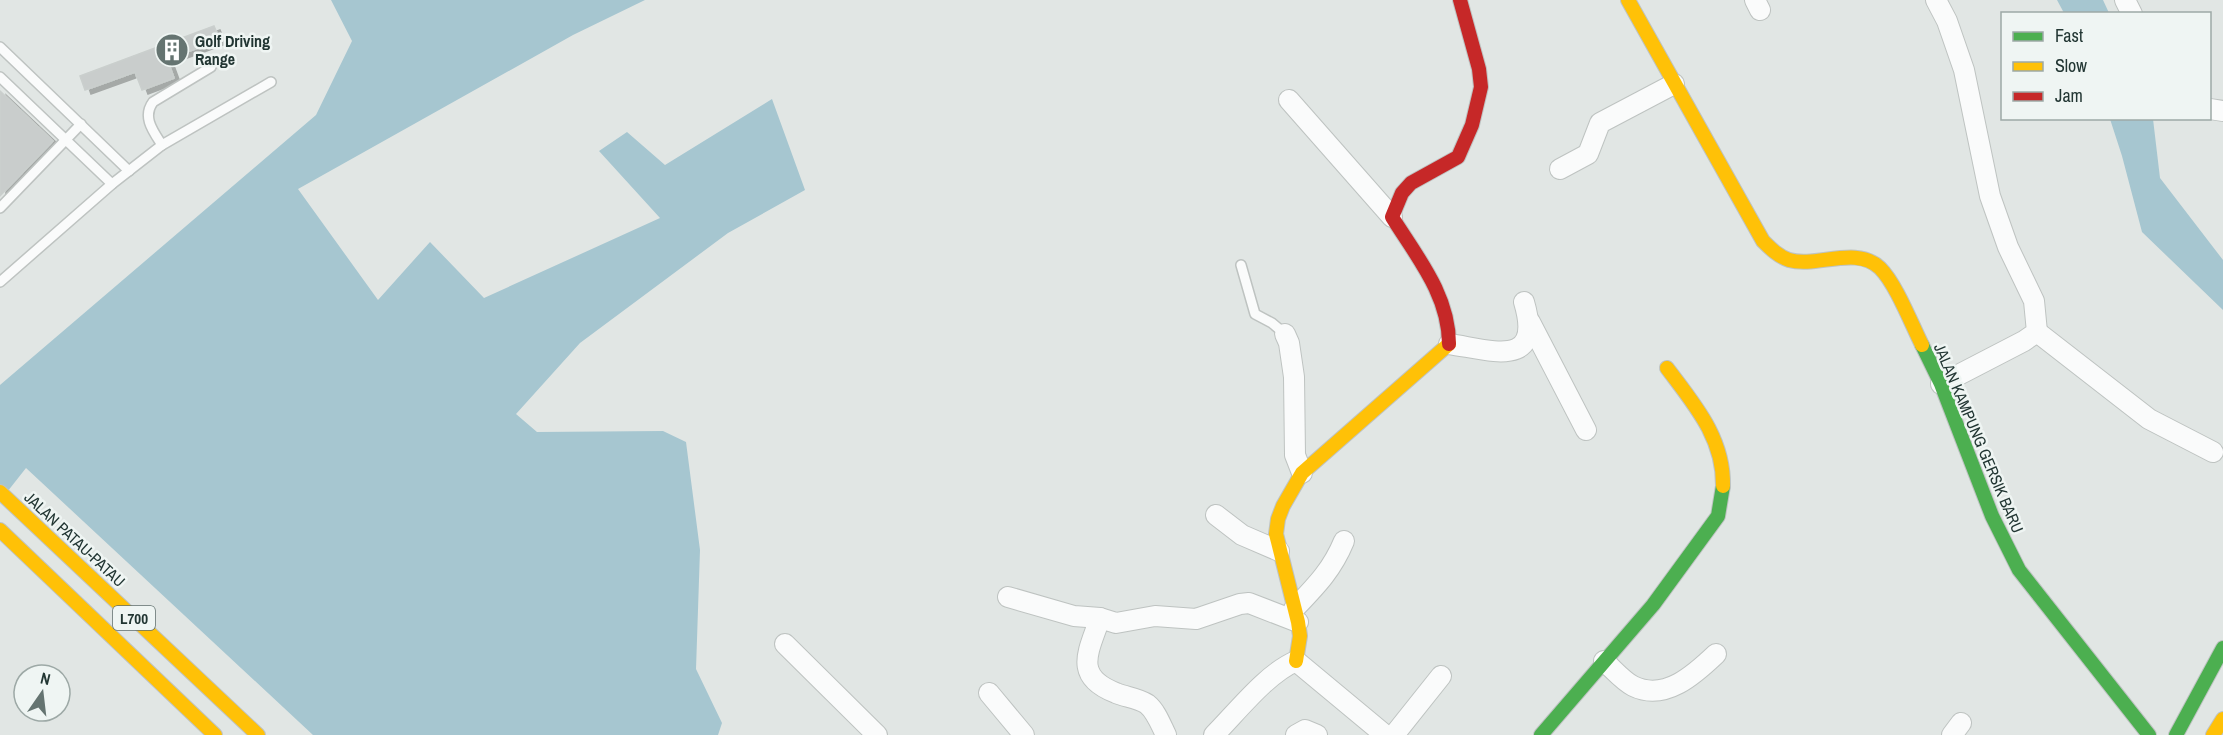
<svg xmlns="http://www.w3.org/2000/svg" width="2223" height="735" font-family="'Archivo Narrow',sans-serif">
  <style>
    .water { fill: #a6c6d0 }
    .building { fill: #c9cdcc; stroke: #cacfcd; stroke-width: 1.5; filter: url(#shadow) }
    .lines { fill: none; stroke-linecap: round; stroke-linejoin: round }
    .lane-casing { stroke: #bec3c1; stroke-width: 12 }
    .street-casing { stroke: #bec3c1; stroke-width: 22 }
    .fast-casing { stroke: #bec3c2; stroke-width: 16 }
    .slow-casing { stroke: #bec3c2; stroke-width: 16 }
    .jam-casing { stroke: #bec3c2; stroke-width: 16 }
    .lane { stroke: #fafbfb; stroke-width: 9 }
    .street { stroke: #fafbfb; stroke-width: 20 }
    .fast { stroke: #4caf50; stroke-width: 14 }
    .slow { stroke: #ffc107; stroke-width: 14 }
    .jam { stroke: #c62828; stroke-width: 14 }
    .labels { text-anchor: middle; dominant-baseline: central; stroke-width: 5; stroke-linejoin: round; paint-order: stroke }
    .shield { fill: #eff5f3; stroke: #606f6d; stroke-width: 1.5 }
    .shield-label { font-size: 15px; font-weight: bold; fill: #223633 }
    .poi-label { font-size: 16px; font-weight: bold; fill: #223633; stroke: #eff5f3; text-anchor: start }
    .street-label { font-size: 16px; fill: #223633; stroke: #eff5f3 }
  </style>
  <defs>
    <filter id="shadow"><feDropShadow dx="6" dy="4" stdDeviation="0" flood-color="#0004"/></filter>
  </defs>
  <rect width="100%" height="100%" fill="#e1e6e4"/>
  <!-- water -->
  <g class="water">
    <polygon points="331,0 645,0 573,35 298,189 378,300 430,242 484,298 660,218 599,151 627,132 665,165 772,99 805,190 728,233 580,343 516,414 537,432 663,431 686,442 700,550 696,669 722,723 718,735 313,735 26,468 0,501 0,385 316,115 352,41"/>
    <polygon points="2057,0 2103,0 2109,13 2064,13"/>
    <polygon points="2110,119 2153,119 2160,178 2223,260 2223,310 2142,232 2122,156"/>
  </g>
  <!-- building -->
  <g class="building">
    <polygon points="214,26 220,40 167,59 174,78 142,90 135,72 85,90 80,76"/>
    <polygon points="0,91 53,141 0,196"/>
  </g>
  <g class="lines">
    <!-- lane casing -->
    <g class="lane-casing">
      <g id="lane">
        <polyline points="0,47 129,171"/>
        <polyline points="0,77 112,184"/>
        <polyline points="162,145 271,82"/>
        <polyline points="0,208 81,124"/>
        <polyline points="1241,265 1255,314 1272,323 1285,334"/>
        <path d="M0,282L112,184L162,145C153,131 142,117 153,102L211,67"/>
      </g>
    </g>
    <!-- street casing -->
    <g class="street-casing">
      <g id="street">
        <polyline points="1755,0 1760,10"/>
        <polyline points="1936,0 1947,21 1964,70 1990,196 2008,247 2034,301 2037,332 2024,341 1941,384"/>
        <polyline points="2125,0 2132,14"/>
        <polyline points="1289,100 1392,217"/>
        <polyline points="2210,109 2223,111"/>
        <polyline points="1560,169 1588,154 1600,123 1674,84"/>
        <polyline points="1530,322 1586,430"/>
        <polyline points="2037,332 2149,419 2213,452"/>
        <polyline points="1285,334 1289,343 1294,377 1295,455 1302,473"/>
        <path d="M1449,344C1491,350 1544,370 1524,302"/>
        <polyline points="1216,515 1242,535 1279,551"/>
        <polyline points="1008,597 1074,616 1100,618 1116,623 1155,616 1196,619 1240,604 1249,603 1298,622"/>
        <path d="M1294,609C1316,586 1332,570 1344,541"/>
        <path d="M1100,618C1089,651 1072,676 1116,693C1125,697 1138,698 1147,704C1156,711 1161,725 1166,735"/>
        <polyline points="785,644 877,735"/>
        <path d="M1604,661C1613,669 1623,681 1633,686C1665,702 1695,674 1716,654"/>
        <polyline points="989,693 1024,735"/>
        <path d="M1214,735C1237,712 1266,674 1296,661L1385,735"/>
        <polyline points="1296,735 1305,730 1317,735"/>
        <polyline points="1394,735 1441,676"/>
        <polyline points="1952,735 1961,723"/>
      </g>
    </g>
    <!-- fast casing -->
    <g class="fast-casing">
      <g id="fast">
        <polyline points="1922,345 1941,384 1992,516 2019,570 2149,735"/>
        <polyline points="1541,735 1653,605 1718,516 1723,486"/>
        <polyline points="2176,735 2223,648"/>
      </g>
    </g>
    <!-- slow casing -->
    <g class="slow-casing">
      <g id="slow">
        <path d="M1628,0L1763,241C1771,249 1778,256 1789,260C1817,268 1856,245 1880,268C1896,284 1911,323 1922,345"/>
        <path d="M1667,368C1694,404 1724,438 1723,486"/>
        <polyline points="0,492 258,735"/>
        <polyline points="0,530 215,735"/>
        <polyline points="1296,661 1300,636 1298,622 1276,534 1278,519 1283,506 1302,473 1449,344"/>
        <polyline points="2213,735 2223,719"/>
      </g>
    </g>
    <!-- jam casing -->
    <g class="jam-casing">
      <path id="jam" d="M1449,344C1449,295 1417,257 1392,217L1402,193L1411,183L1458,157L1472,125L1481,87L1479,69L1460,0"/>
    </g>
    <!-- lane -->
    <use href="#lane" class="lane"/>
    <!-- street -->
    <use href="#street" class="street"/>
    <!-- fast -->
    <use href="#fast" class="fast"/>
    <!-- slow -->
    <use href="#slow" class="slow"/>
    <!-- jam -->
    <use href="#jam" class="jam"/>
  </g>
  <!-- icons -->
  <defs>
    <g id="building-disc" transform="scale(1.725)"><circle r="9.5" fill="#657471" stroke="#eff5f3"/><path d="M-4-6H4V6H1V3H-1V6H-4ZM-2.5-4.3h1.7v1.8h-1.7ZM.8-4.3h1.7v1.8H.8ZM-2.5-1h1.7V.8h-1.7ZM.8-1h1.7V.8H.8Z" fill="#fff"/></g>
  </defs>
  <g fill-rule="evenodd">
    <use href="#building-disc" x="172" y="50"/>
  </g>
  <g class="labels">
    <!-- shield labels -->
    <rect class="shield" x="113" y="606" width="42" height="24" rx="4.5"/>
    <g class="shield-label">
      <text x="134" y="618">L700</text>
    </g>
    <!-- poi labels -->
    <g class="poi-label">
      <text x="195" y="41">Golf Driving<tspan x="195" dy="18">Range</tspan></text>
    </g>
    <!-- street labels -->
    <g class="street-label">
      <text transform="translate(1979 438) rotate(67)">JALAN KAMPUNG GERSIK BARU</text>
      <text transform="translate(75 539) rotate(43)">JALAN PATAU-PATAU</text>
    </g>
  </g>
  <!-- legend -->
  <rect x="2001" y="12" width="210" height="108" fill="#eff5f3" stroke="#9da9a6" stroke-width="1.5"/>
  <rect x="2013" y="32" width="30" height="9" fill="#4caf50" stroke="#9da9a6" stroke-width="1.5"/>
  <text x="2055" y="42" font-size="18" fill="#223633">Fast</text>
  <rect x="2013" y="62" width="30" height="9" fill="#ffc107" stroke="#9da9a6" stroke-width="1.5"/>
  <text x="2055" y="72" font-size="18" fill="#223633">Slow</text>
  <rect x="2013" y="92" width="30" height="9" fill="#c62828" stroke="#9da9a6" stroke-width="1.5"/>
  <text x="2055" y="102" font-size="18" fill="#223633">Jam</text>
  <!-- north arrow -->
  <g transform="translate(42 693) rotate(14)"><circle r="28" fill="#eff5f3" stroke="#9da9a6" stroke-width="1.5"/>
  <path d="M0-4.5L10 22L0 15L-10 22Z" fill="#657471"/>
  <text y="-9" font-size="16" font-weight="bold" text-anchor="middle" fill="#223633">N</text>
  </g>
</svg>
